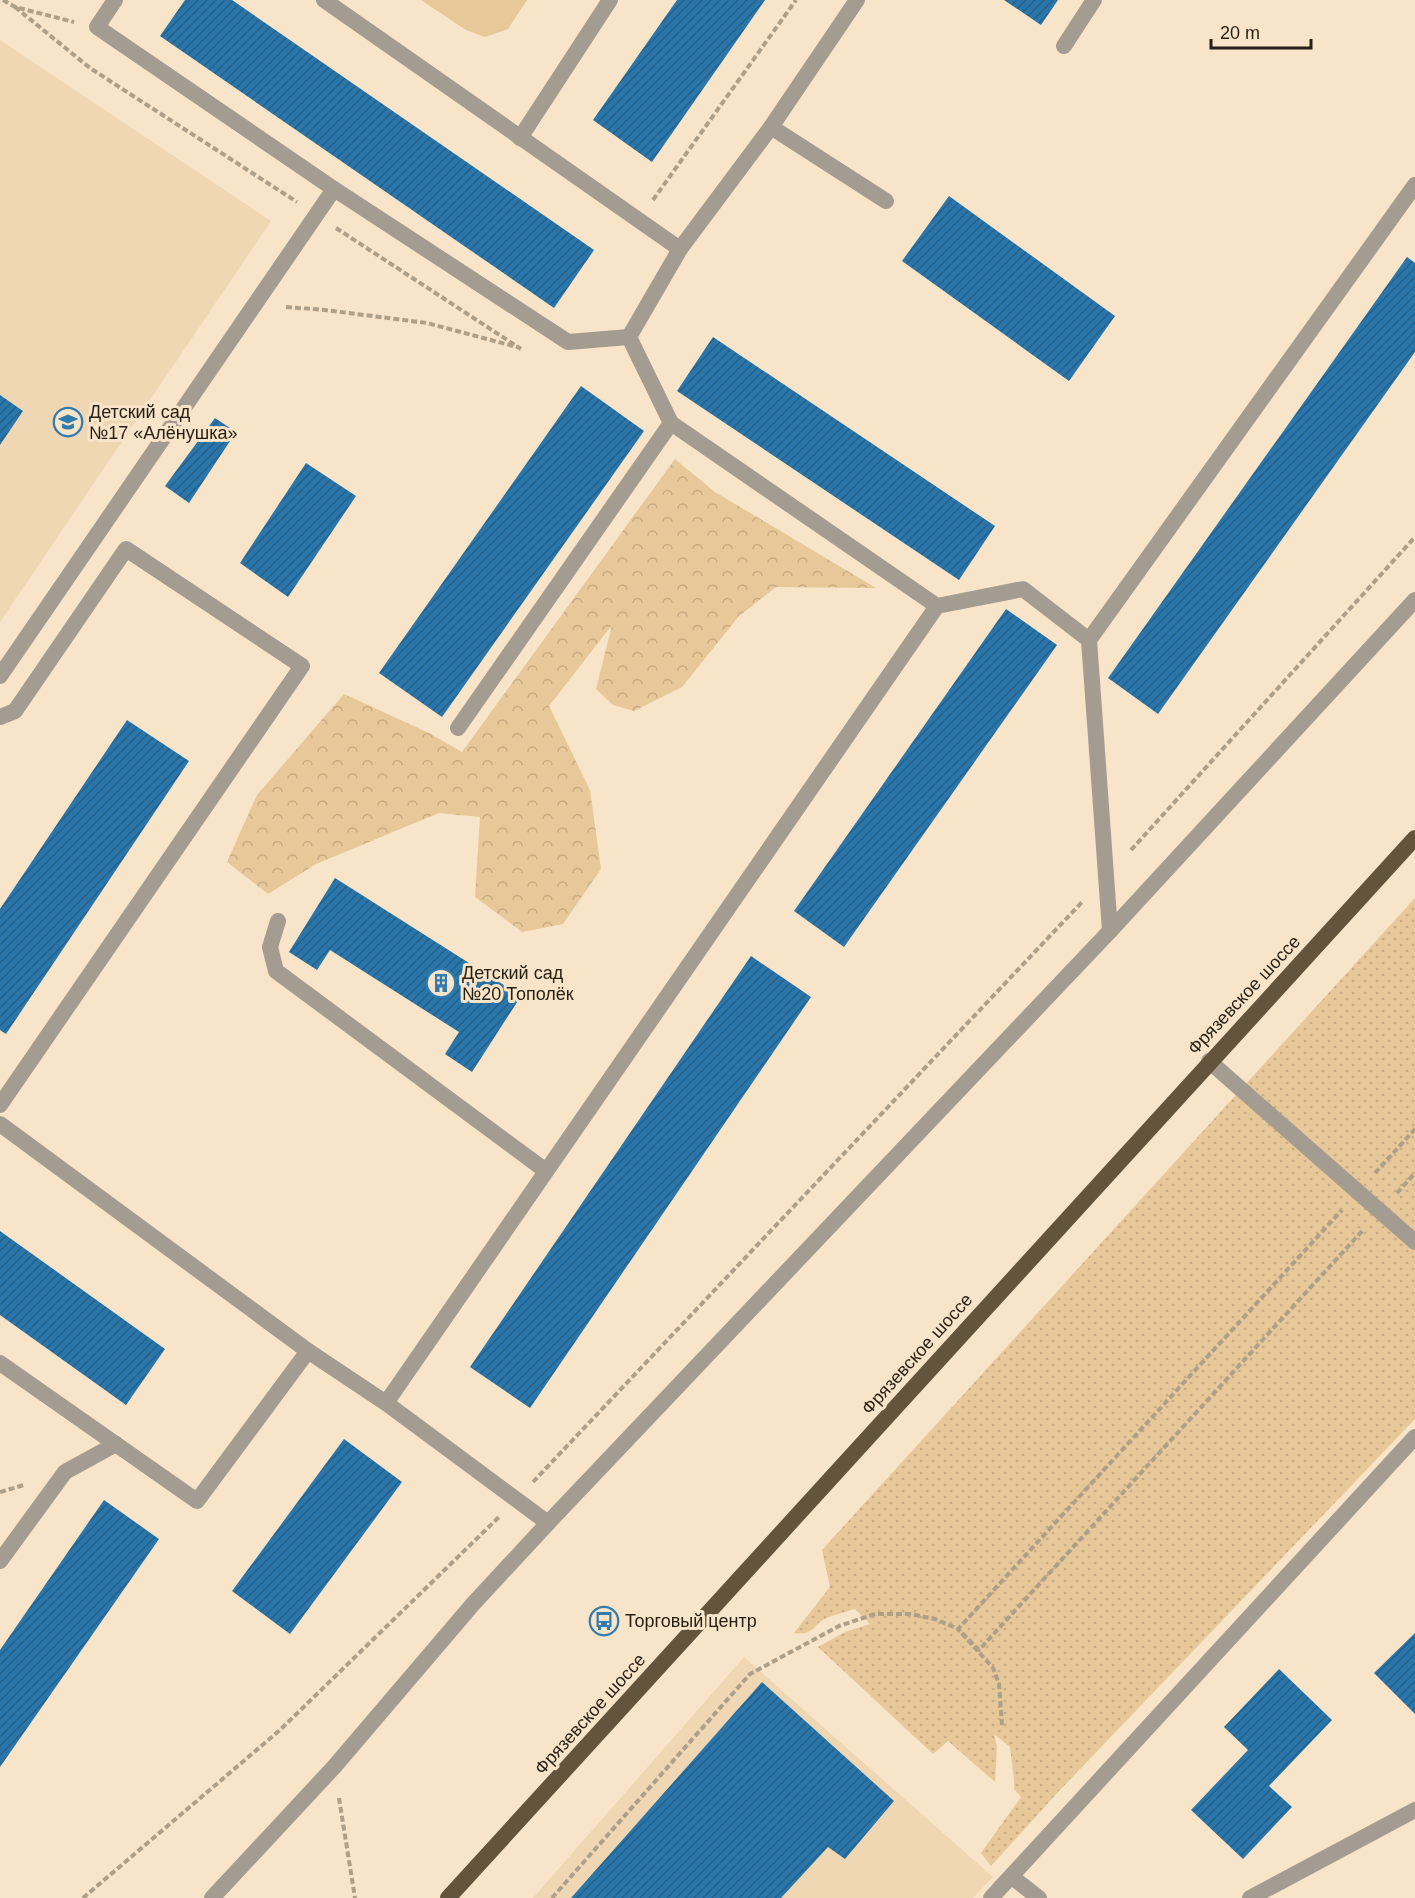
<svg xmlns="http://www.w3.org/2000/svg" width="1415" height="1898" font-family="Arial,sans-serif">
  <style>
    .built { fill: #efd7b4 }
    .grass { fill: url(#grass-dots) }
    .forest { fill: url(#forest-crowns) }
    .garden { fill: #e7c899 }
    .building { fill: url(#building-hatch) }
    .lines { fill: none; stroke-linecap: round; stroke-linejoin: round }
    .path { stroke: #ae9f89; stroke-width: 4; stroke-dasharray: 6 3; stroke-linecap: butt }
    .service { stroke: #a49c91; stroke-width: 16 }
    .minor { stroke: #a49c91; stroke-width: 16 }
    .trunk { stroke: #63543e; stroke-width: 16 }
    .labels { text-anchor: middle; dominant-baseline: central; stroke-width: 6; stroke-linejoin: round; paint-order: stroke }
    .poi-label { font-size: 18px; fill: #261f14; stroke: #f8e4c8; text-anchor: start }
    .street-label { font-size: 18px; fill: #261f14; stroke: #f8e4c8 }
  </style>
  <defs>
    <pattern id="grass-dots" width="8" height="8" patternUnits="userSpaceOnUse" patternTransform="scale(1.5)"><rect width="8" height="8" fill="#e7c899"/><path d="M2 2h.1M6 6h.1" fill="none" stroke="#c6ab83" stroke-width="1.8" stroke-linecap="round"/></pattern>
    <pattern id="forest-crowns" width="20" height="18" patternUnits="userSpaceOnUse" patternTransform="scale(1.5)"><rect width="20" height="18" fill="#e7c899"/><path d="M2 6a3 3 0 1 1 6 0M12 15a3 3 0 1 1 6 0" fill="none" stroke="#c6ab83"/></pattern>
    <pattern id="building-hatch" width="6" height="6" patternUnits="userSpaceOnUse" patternTransform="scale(1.5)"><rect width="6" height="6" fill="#2a76aa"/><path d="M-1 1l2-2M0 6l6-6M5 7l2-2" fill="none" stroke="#246089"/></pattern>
  </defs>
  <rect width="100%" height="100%" fill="#f8e4c8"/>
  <!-- built -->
  <g class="built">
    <polygon points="0,40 271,221 0,622"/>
    <polygon points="744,1657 993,1877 973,1898 533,1898"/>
  </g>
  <!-- grass -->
  <path class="grass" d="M1415,898V1419L1059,1791L991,1866L981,1853L1021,1797L1014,1789V1779L1010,1747L994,1734L997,1746L995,1782L948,1741L933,1754L818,1647L845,1632L870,1624L855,1609C846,1612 836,1614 827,1618C813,1623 815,1636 794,1633L830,1587L822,1550Z"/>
  <!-- forest -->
  <polygon class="forest" points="675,459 715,492 876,588 776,587 739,616 682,687 634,711 613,705 596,689 612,625 549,706 590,790 601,869 563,924 522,932 475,897 480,817 439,813 316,864 268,894 227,862 257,795 344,694 429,733 462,752"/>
  <!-- garden -->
  <polygon class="garden" points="421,0 527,0 508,29 485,37 466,30"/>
  <!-- building -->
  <g class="building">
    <polygon points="185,0 232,0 594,250 554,308 160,36"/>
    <polygon points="677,0 765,0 652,162 593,120"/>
    <polygon points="1004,0 1058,0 1041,25"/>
    <polygon points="949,196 1115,316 1069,381 902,261"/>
    <polygon points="1407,257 1415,263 1415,352 1158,714 1108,678"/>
    <polygon points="713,337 995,526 959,580 677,391"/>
    <polygon points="581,386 644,431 442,717 379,673"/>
    <polygon points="0,395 23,411 0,445"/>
    <polygon points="215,418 236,432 189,503 165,486"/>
    <polygon points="306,463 356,496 288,597 240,563"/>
    <polygon points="1006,609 1057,645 844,947 794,911"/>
    <polygon points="127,720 189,761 6,1034 0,1030 0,909"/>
    <polygon points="335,878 521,996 472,1072 445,1054 459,1032 330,950 317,970 289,952"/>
    <polygon points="751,956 811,997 530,1408 470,1367"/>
    <polygon points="0,1231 165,1349 126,1405 0,1315"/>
    <polygon points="344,1439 402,1482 290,1634 232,1591"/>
    <polygon points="104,1500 159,1539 0,1767 0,1650"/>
    <polygon points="1415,1633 1415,1714 1374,1673"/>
    <polygon points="1279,1669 1332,1720 1269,1786 1292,1807 1243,1859 1191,1810 1248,1750 1224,1727"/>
    <polygon points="762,1682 894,1801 845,1859 828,1847 781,1898 571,1898"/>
  </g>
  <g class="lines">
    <!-- path -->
    <g class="path">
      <polyline points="3,0 15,7 74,22"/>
      <polyline points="15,7 90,68 297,202"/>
      <polyline points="653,200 796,0"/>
      <polyline points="336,228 521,349"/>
      <polyline points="286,307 325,310 427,323 517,347"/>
      <polyline points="1131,850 1415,537"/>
      <polyline points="1375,1173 1415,1129"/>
      <polyline points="1397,1193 1415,1173"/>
      <polyline points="533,1482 1083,901"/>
      <polyline points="0,1492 24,1485"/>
      <polyline points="1002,1725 999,1684 993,1668 958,1629 979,1650 1364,1229"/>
      <polyline points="339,1798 355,1898"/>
      <polyline points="83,1898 280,1730 499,1517"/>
      <polyline points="552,1898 750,1674 839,1626 875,1614 910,1614 935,1619 958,1629 1342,1210"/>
    </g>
    <!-- service -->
    <g class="service">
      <polyline points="115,0 97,27 334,189 568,342 629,337 671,423 937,606"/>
      <polyline points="324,0 680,249"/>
      <polyline points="1064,46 1094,0"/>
      <polyline points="771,127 886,201"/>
      <polyline points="520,138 610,0"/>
      <polyline points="629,337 680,249 771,127 857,0"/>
      <polyline points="1089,640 1415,185"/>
      <polyline points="0,676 334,189"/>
      <polyline points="0,717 15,711 126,549 302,666 0,1105"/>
      <polyline points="458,728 671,423"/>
      <polyline points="278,921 270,947 276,971 546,1171"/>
      <polyline points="0,1124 308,1351"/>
      <polyline points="0,1363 197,1501 308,1351 386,1403 548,1523"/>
      <polyline points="386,1403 937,606 1023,589 1089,640 1110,931"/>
      <polyline points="0,1561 65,1472 116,1444"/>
      <polyline points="1012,1877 1039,1898"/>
      <polyline points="212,1898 334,1767 473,1604 548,1523 1110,931 1415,600"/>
      <polyline points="1250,1898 1415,1810"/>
    </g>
    <!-- minor -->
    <g class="minor">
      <polyline points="1209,1061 1415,1242"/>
      <polyline points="991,1898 1415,1437"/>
    </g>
    <!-- trunk -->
    <polyline class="trunk" points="448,1898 1415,838"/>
  </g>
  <!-- icons -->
  <defs>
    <g id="school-ring" transform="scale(1.5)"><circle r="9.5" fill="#f8e4c8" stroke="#327baf" stroke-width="1.5"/><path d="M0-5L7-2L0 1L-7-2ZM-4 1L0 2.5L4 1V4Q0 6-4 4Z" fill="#327baf"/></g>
    <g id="building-ring" transform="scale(1.5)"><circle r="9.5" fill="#f8e4c8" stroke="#327baf" stroke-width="1.5"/><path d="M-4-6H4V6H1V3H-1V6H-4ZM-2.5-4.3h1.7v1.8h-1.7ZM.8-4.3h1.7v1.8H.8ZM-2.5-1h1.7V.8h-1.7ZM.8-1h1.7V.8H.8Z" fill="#327baf"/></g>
    <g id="bus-ring" transform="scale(1.5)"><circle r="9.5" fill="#f8e4c8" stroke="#327baf" stroke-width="1.5"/><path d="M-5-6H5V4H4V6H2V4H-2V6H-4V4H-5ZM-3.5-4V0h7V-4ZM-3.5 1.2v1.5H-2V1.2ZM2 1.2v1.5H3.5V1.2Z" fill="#327baf"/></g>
  </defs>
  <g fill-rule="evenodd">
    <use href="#school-ring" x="68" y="422"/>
    <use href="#building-ring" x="441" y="983"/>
    <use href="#bus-ring" x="604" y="1621"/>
  </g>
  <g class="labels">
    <!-- poi labels -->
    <g class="poi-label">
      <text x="89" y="412">Детский сад<tspan x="89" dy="21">№17 «Алёнушка»</tspan></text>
      <text x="462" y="973">Детский сад<tspan x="462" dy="21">№20 Тополёк</tspan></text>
      <text x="625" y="1621">Торговый центр</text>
    </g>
    <!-- street labels -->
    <g class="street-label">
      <text transform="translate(1244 995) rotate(-47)">Фрязевское шоссе</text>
      <text transform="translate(917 1354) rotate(-48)">Фрязевское шоссе</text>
      <text transform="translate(590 1714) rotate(-48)">Фрязевское шоссе</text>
    </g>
  </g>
  <!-- scale -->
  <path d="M1211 39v9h100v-9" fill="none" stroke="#261f14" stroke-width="3"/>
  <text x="1220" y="39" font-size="18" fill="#261f14" stroke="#f8e4c8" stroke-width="4.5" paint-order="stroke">20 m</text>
</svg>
